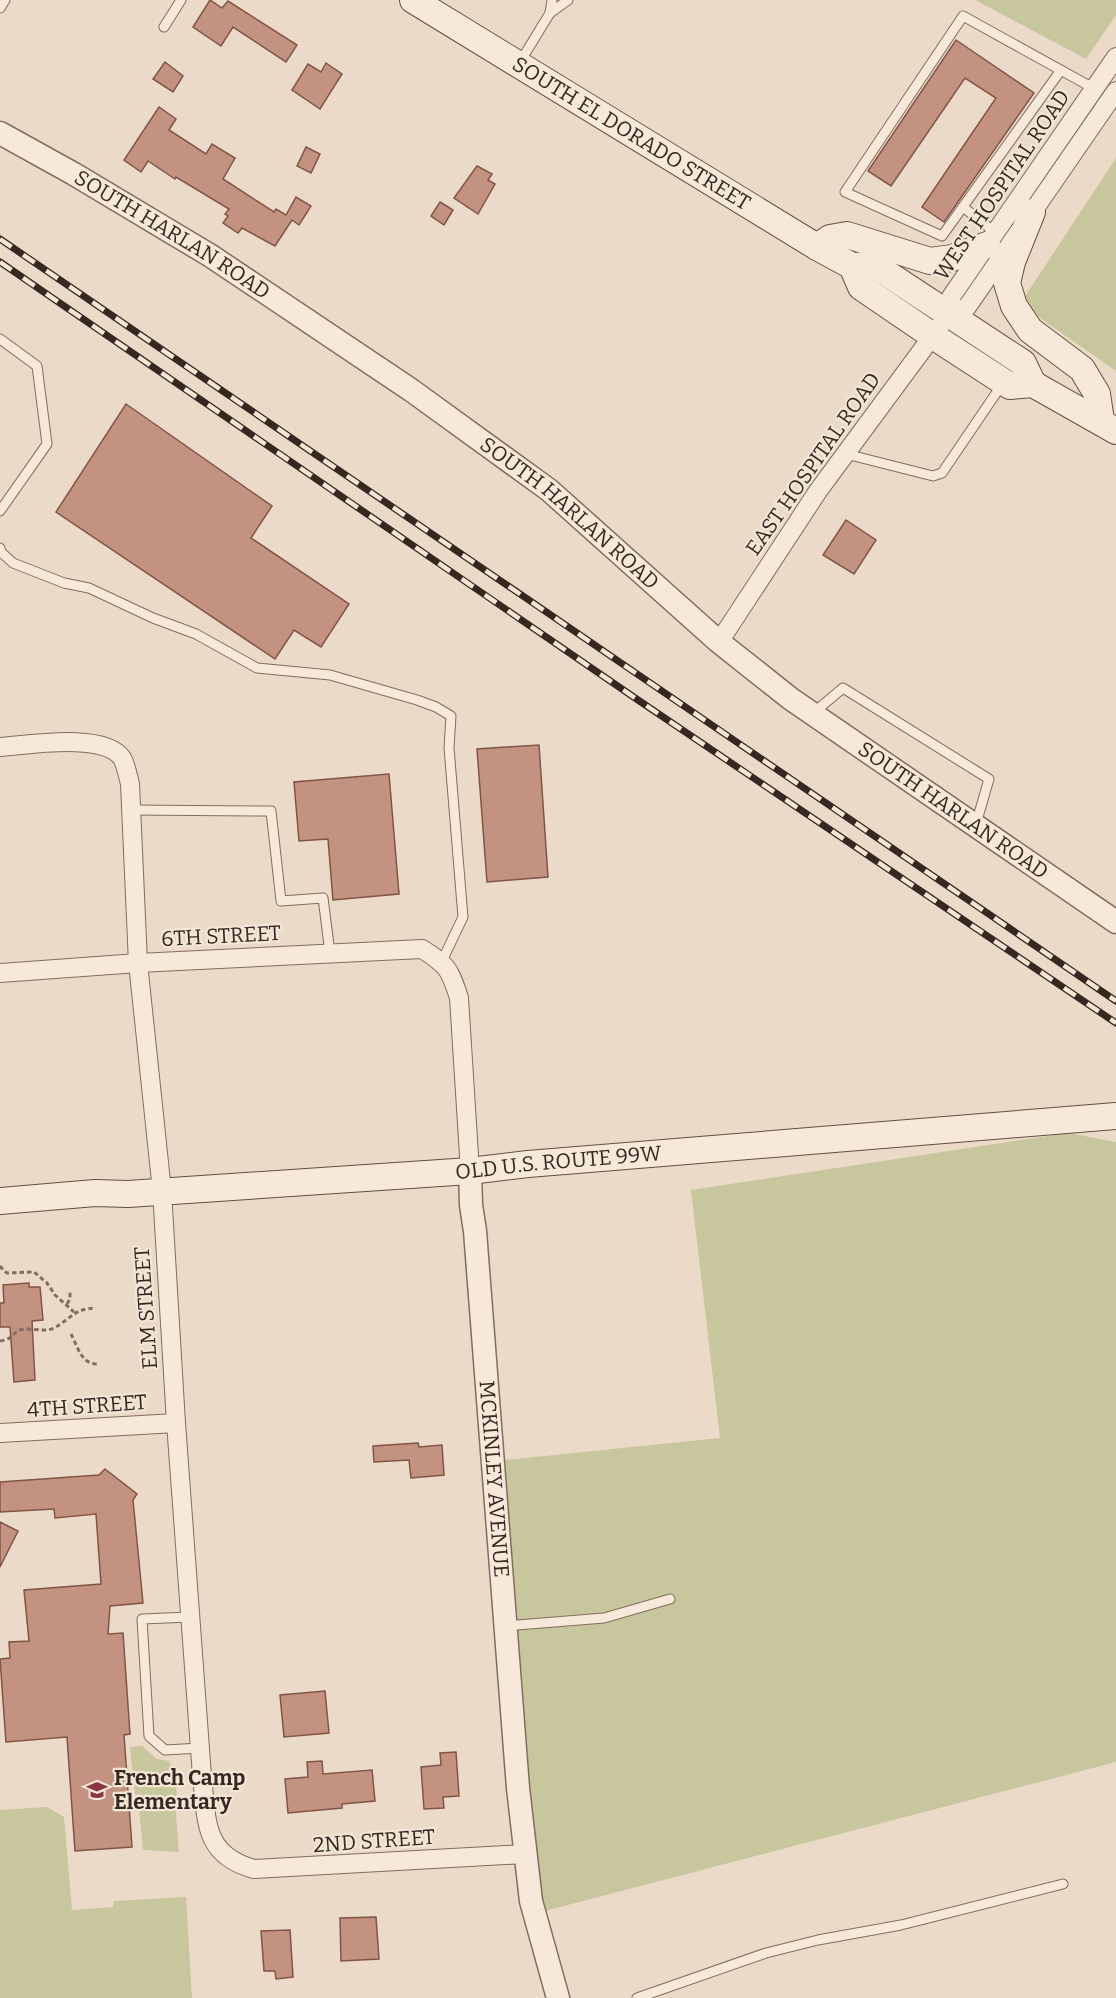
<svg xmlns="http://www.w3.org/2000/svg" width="1116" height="1998" font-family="Bitter,serif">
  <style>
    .green { fill: #c7c69c }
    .building { fill: #c49281; stroke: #815446; stroke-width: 1.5 }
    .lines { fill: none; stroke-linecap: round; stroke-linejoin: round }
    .service-casing { stroke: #846c5e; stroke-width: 11 }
    .minor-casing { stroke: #846c5e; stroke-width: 20 }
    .tertiary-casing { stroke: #846c5e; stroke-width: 25 }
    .secondary-casing { stroke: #664e41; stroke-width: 28 }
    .path { stroke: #846c5e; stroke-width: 3; stroke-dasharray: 4.5 3; stroke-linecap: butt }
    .service { stroke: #f6e9da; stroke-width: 9 }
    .minor { stroke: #f6e9da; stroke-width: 18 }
    .tertiary { stroke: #f6e9da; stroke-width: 22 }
    .secondary { stroke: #f6e9da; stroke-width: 26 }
    .rail-casing { stroke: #362720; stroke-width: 7 }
    .rail { stroke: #f2e6d6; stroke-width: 4.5; stroke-dasharray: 14; stroke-linecap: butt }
    .labels { text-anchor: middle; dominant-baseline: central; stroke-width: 4.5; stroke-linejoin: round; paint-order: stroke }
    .street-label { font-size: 21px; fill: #362720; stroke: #f2e6d6 }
    .poi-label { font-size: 21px; font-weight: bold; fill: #362720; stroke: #f2e6d6; text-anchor: start }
  </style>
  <rect width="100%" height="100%" fill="#eadac7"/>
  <!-- green -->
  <g class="green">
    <polygon points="975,0 1116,0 1116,15 1086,59"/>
    <polygon points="1116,158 1116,371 1020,304"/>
    <polygon points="1068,1133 1116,1142 1116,1762 537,1913 505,1460 720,1438 691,1190"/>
    <polygon points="142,1746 157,1759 169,1761 171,1765 173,1782 176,1782 177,1798 146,1799 135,1794 130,1747"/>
    <polygon points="143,1803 175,1803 179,1852 143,1850 139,1808"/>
    <polygon points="47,1807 64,1817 72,1910 113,1907 114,1901 186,1897 192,1998 0,1998 0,1810"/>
  </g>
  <!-- building -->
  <g class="building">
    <polygon points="210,0 222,8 228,1 297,45 286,62 233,27 221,46 193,27"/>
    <polygon points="956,40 1034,93 944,222 922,207 996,98 965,78 891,186 868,171"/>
    <polygon points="165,62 183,76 173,92 153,79"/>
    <polygon points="326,63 342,74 320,109 292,90 308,64 321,72"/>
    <polygon points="159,107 176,119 169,130 206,154 212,144 235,158 223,179 274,212 276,209 286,215 296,197 311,206 299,225 292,220 275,246 242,228 238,233 223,223 228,216 225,214 229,209 176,177 175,179 148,161 141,172 124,160"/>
    <polygon points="306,147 320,154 311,173 297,166"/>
    <polygon points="477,166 492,174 488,180 495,184 478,214 454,198"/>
    <polygon points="440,202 453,210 444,225 431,216"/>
    <polygon points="126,404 272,506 251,538 349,604 321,647 294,630 275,659 56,512"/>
    <polygon points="846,520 876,540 854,574 823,555"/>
    <polygon points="539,745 548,877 487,882 477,749"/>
    <polygon points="389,774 399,894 333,900 328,839 299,841 294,782"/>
    <polygon points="29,1283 29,1287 40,1287 43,1320 32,1321 35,1380 14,1382 10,1327 0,1327 0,1303 4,1303 3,1285"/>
    <polygon points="418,1443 419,1447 442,1445 444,1475 411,1478 409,1460 374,1462 373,1446"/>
    <polygon points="105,1469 137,1494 133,1500 143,1603 110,1606 108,1634 123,1633 130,1734 124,1735 132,1847 75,1851 67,1737 6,1742 0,1659 10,1658 9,1642 29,1641 24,1590 101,1584 96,1514 55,1518 54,1509 0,1512 0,1482 99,1475"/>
    <polygon points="0,1522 18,1531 0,1567"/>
    <polygon points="325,1691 329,1733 284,1737 280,1695"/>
    <polygon points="456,1752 459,1796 443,1797 444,1808 424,1809 421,1767 441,1765 440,1753"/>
    <polygon points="322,1761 323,1774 372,1770 375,1801 342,1804 342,1808 288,1813 285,1779 308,1777 307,1762"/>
    <polygon points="376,1917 379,1959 341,1961 340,1918"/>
    <polygon points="290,1930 293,1977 276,1979 275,1971 264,1971 261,1931"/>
  </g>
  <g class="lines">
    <!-- service casing -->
    <g class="service-casing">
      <g id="service">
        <polyline points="0,8 5,0"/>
        <polyline points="550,13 568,0"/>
        <polyline points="164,27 181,0"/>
        <polyline points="520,62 550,13 552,0"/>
        <polyline points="1061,70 942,236 845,192 963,16 1095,89"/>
        <polyline points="963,207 996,233"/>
        <polyline points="0,339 37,366 47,444 0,511"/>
        <polyline points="846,454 933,476 942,473 1003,383"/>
        <polyline points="0,548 1,552 13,563 64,583 89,588 153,618 196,634 257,668 330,675 417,700 436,707 451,716 449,748 463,917 442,961"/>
        <polyline points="812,714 843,688 989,779 976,824"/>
        <polyline points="131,810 271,811 281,901 323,898 330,953"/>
        <polyline points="190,1617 142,1619 149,1736 165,1750 200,1748"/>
        <polyline points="505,1626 604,1618 670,1599"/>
        <polyline points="637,1998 766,1953 818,1940 901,1925 1063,1884"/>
      </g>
    </g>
    <!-- minor casing -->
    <g class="minor-casing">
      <g id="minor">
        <polyline points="948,315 967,307 1116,91"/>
        <polyline points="719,642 818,491 948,315 951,297 1116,57"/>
        <path d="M0,747C28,745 104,732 122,758C126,765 128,776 130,784L138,963L162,1191L176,1423L202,1776C207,1821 203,1855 254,1869L525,1854"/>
        <path d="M0,973L138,963L422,949C448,965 450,970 459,998L470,1171"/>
        <polyline points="0,1433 176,1423"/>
      </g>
    </g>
    <!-- tertiary casing -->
    <g class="tertiary-casing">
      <g id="tertiary">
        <path id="s1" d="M0,133L74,174L211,256L411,390L549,490L719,642L791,699L1116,922"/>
        <path id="s2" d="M470,1171L471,1205L475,1231L518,1788L531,1901L558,1998"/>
      </g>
    </g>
    <!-- secondary casing -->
    <g class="secondary-casing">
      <g id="secondary">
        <path id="s3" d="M413,0L817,247L852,266L874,265L1023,363L1033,384"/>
        <polyline points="1032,212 1012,262 1007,283 1014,306 1030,330 1082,369 1097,394 1101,421"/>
        <polyline points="817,247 830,238 847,235 930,261 952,258 987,245"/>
        <polyline points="852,266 861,287 933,336 1010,386 1033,384 1116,431"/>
        <path id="s4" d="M0,1201L95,1193L128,1194L470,1171L528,1164L1116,1116"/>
      </g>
    </g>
    <!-- path -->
    <g class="path">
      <polyline points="0,1266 4,1271 7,1273 34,1272 47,1283 55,1295 74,1312"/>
      <polyline points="67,1304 70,1299 70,1292"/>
      <path d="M71,1334C78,1347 81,1365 99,1364"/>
      <path d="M0,1341C14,1339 12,1333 20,1330C31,1327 44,1333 54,1328C72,1318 73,1309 96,1308"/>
    </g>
    <!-- service -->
    <use href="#service" class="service"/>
    <!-- minor -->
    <use href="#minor" class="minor"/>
    <!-- tertiary -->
    <use href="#tertiary" class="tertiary"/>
    <!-- secondary -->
    <use href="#secondary" class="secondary"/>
    <!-- rail casing -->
    <g class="rail-casing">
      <g id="rail">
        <polyline points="0,239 1116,1001"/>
        <polyline points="0,262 638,700 1116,1023"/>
      </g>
    </g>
    <!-- rail -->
    <use href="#rail" class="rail"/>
  </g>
  <!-- icons -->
  <defs>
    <g id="school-bare" transform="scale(1.62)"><path d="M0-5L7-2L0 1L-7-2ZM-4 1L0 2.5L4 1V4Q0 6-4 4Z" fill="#8d3443" stroke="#f2e6d6" stroke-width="2.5" paint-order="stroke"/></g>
  </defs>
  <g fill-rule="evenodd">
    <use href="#school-bare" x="97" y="1790"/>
  </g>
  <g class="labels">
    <!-- street labels -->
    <g class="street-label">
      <text stroke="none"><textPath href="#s3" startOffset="256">SOUTH EL DORADO STREET</textPath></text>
      <text transform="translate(1002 185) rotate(-56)">WEST HOSPITAL ROAD</text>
      <text stroke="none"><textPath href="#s1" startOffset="200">SOUTH HARLAN ROAD</textPath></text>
      <text transform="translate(813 464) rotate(-55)">EAST HOSPITAL ROAD</text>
      <text stroke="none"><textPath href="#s1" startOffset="686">SOUTH HARLAN ROAD</textPath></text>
      <text stroke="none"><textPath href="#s1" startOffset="1172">SOUTH HARLAN ROAD</textPath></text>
      <text transform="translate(221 936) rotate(-3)">6TH STREET</text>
      <text stroke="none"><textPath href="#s4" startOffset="560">OLD U.S. ROUTE 99W</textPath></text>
      <text transform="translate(146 1308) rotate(-94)">ELM STREET</text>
      <text transform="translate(87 1406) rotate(-4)">4TH STREET</text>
      <text stroke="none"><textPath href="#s2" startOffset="309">MCKINLEY AVENUE</textPath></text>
      <text transform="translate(374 1841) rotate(-4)">2ND STREET</text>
    </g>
    <!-- poi labels -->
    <g class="poi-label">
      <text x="114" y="1778">French Camp<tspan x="114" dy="24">Elementary</tspan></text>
    </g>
  </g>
</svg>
